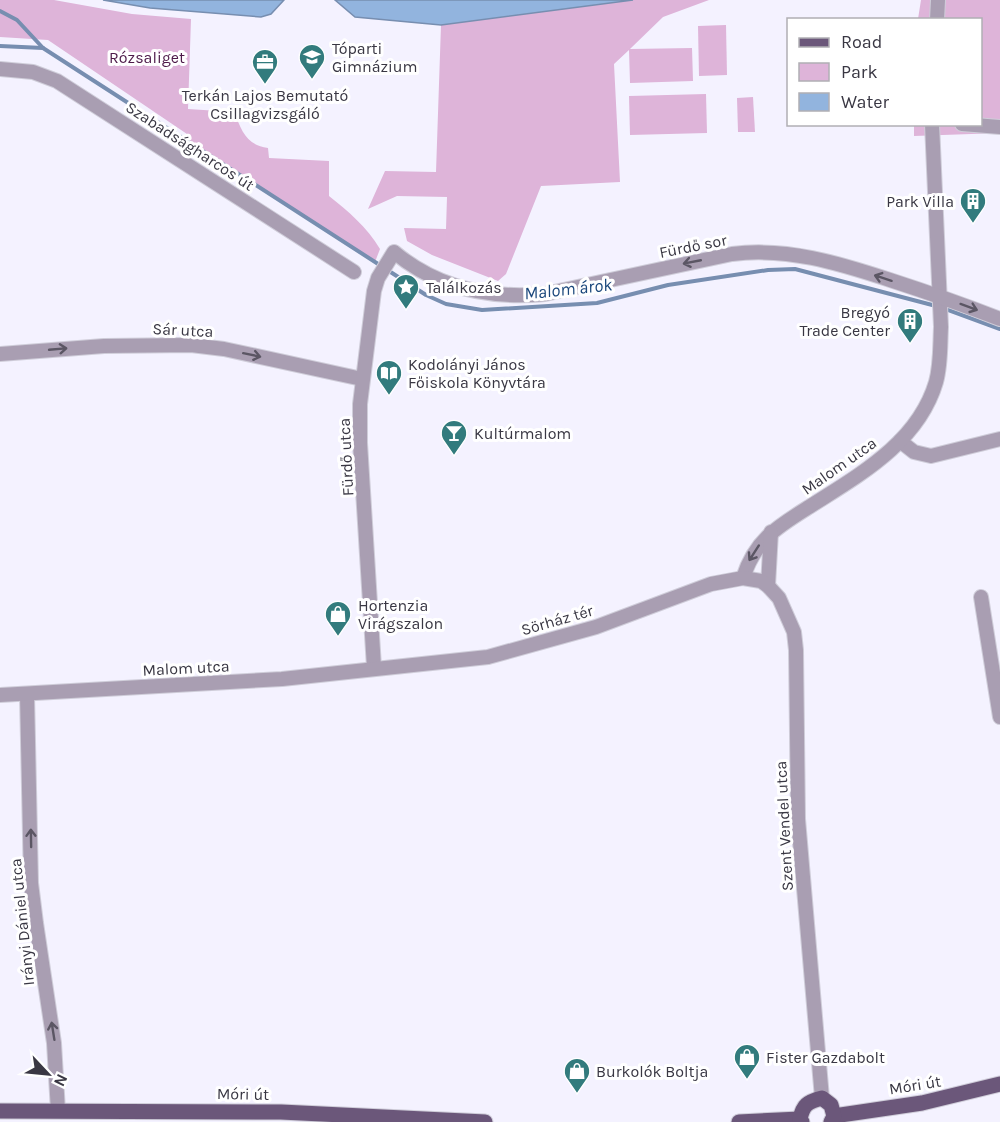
<svg xmlns="http://www.w3.org/2000/svg" width="1000" height="1122" font-family="Karla,sans-serif">
  <style>
    .green { fill: #deb4d9 }
    .water { fill: #92b4de; stroke: #778eb0; stroke-width: 1.5 }
    .lines { fill: none; stroke-linecap: round; stroke-linejoin: round }
    .stream { stroke: #778eb0; stroke-width: 4 }
    .minor-casing { stroke: #cfcdd9; stroke-width: 16 }
    .major-casing { stroke: #cfcdd9; stroke-width: 17 }
    .minor { stroke: #a99eb2; stroke-width: 14 }
    .major { stroke: #6b577a; stroke-width: 15 }
    .oneway { stroke: #5b5664 }
    .labels { text-anchor: middle; dominant-baseline: central; stroke-width: 6; stroke-linejoin: round; paint-order: stroke }
    .poi-label { font-size: 16px; fill: #393743; stroke: #fff; text-anchor: start }
    .park-label { font-size: 16px; fill: #4d1a49; stroke: #fff }
    .street-label { font-size: 16px; fill: #393743; stroke: #fff }
    .water-label { font-size: 18px; font-style: italic; fill: #1a477b; stroke: #fff }
  </style>
  <rect width="100%" height="100%" fill="#f4f2ff"/>
  <!-- green -->
  <g class="green">
    <path d="M0,0H54L132,14L191,19L188,109L234,112C242,131 246,145 268,148L269,158L329,161V196C348,211 367,227 380,249L375,262L187,140V134L48,40L0,37Z"/>
    <polygon points="633,0 709,0 663,17 630,49 692,48 693,81 630,83 629,50 614,64 620,182 541,186 506,274 498,281 432,255 407,241 404,228 446,229 447,197 397,196 368,209 385,171 436,172 441,25"/>
    <polygon points="921,0 1000,0 1000,133 914,136 914,125 980,124 980,20 918,19"/>
    <polygon points="726,25 727,75 699,76 698,26"/>
    <polygon points="706,94 707,133 630,135 629,96"/>
    <polygon points="753,97 755,132 738,132 737,98"/>
  </g>
  <!-- water -->
  <g class="water">
    <polygon points="103,0 284,0 271,14 261,17 150,8"/>
    <polygon points="335,0 633,0 441,25 355,17"/>
  </g>
  <g class="lines">
    <!-- stream -->
    <g class="stream">
      <polyline points="0,11 17,20 43,48 389,271 426,295 446,304 482,310 597,303 668,285 768,270 795,269 936,306"/>
      <polyline points="0,46 43,48"/>
      <polyline points="943,308 1000,329"/>
    </g>
    <!-- minor casing -->
    <g class="minor-casing">
      <g id="minor">
        <polyline points="937,20 938,0"/>
        <polyline points="0,69 33,72 57,81 354,272"/>
        <polyline points="962,124 1000,127"/>
        <polyline points="0,354 104,346 191,345 224,349 362,379"/>
        <polyline points="900,441 914,452 931,456 1000,439"/>
        <path d="M743,578C755,540 777,527 809,507C859,475 918,443 936,382C941,364 940,345 941,327L932,124"/>
        <polyline points="768,586 771,532"/>
        <polyline points="981,597 1000,717"/>
        <path d="M374,667L360,443V404L374,291L378,278L394,252C437,288 490,299 545,294L732,254C787,247 838,263 890,280C927,292 964,305 1000,319"/>
        <polyline points="27,694 31,883 36,923 54,1043 58,1111"/>
        <polyline points="0,695 282,679 488,657 596,627 711,584 743,578 761,581 768,586 779,598 794,632 796,650 798,819 822,1098"/>
      </g>
    </g>
    <!-- major casing -->
    <g class="major-casing">
      <g id="major">
        <polyline points="0,1111 281,1112 485,1122"/>
        <polyline points="834,1116 922,1103 1000,1084"/>
        <polyline points="739,1122 800,1119"/>
        <path d="M802,1122L800,1119C803,1105 807,1102 822,1098L831,1105L834,1116L831,1122"/>
      </g>
    </g>
    <!-- minor -->
    <use href="#minor" class="minor"/>
    <!-- major -->
    <use href="#major" class="major"/>
  </g>
  <!-- one-way arrows -->
  <defs><path id="oneway-shaft" d="M-6 0H5M1.5-3L5.5 0L1.5 3" fill="none" stroke-width="1.6" stroke-linecap="round" stroke-linejoin="round" transform="scale(1.5)"/></defs>
  <g class="oneway">
    <use href="#oneway-shaft" transform="translate(692 262) rotate(169)"/>
    <use href="#oneway-shaft" transform="translate(883 278) rotate(-162)"/>
    <use href="#oneway-shaft" transform="translate(969 307) rotate(20)"/>
    <use href="#oneway-shaft" transform="translate(58 349) rotate(-5)"/>
    <use href="#oneway-shaft" transform="translate(252 355) rotate(12)"/>
    <use href="#oneway-shaft" transform="translate(754 553) rotate(123)"/>
    <use href="#oneway-shaft" transform="translate(31 838) rotate(-91)"/>
    <use href="#oneway-shaft" transform="translate(53 1031) rotate(-99)"/>
  </g>
  <!-- icons -->
  <defs>
    <g id="school-pin" transform="scale(1.35)"><path d="M0 17L-7.5 6A9.5 9.5 0 1 1 7.5 6Z" fill="#327b7d" stroke="#fff"/><path d="M0-5L7-2L0 1L-7-2ZM-4 1L0 2.5L4 1V4Q0 6-4 4Z" fill="#fff"/></g>
    <g id="office-pin" transform="scale(1.35)"><path d="M0 17L-7.5 6A9.5 9.5 0 1 1 7.5 6Z" fill="#327b7d" stroke="#fff"/><path d="M-6-3h4V-5.5h4V-3h4V5H-6ZM-1-4.5V-3h2v-1.5ZM-6 0V1H6V0Z" fill="#fff"/></g>
    <g id="building-pin" transform="scale(1.35)"><path d="M0 17L-7.5 6A9.5 9.5 0 1 1 7.5 6Z" fill="#327b7d" stroke="#fff"/><path d="M-4-6H4V6H1V3H-1V6H-4ZM-2.5-4.3h1.7v1.8h-1.7ZM.8-4.3h1.7v1.8H.8ZM-2.5-1h1.7V.8h-1.7ZM.8-1h1.7V.8H.8Z" fill="#fff"/></g>
    <g id="sight-pin" transform="scale(1.35)"><path d="M0 17L-7.5 6A9.5 9.5 0 1 1 7.5 6Z" fill="#327b7d" stroke="#fff"/><path d="M0-6L1.8-2.2L6-1.7L2.9 1.2L3.7 5.4L0 3.3L-3.7 5.4L-2.9 1.2L-6-1.7L-1.8-2.2Z" fill="#fff"/></g>
    <g id="library-pin" transform="scale(1.35)"><path d="M0 17L-7.5 6A9.5 9.5 0 1 1 7.5 6Z" fill="#327b7d" stroke="#fff"/><path d="M-6-4Q-3-5.5-.7-3.5V5Q-3 3-6 4ZM6-4Q3-5.5 .7-3.5V5Q3 3 6 4Z" fill="#fff"/></g>
    <g id="bar-pin" transform="scale(1.35)"><path d="M0 17L-7.5 6A9.5 9.5 0 1 1 7.5 6Z" fill="#327b7d" stroke="#fff"/><path d="M-6-5H6L.8 .8V4.5H3.5V6h-7V4.5H-.8V.8Z" fill="#fff"/></g>
    <g id="shop-pin" transform="scale(1.35)"><path d="M0 17L-7.5 6A9.5 9.5 0 1 1 7.5 6Z" fill="#327b7d" stroke="#fff"/><path d="M-5-2.5h2.3a2.7 3.5 0 0 1 5.4 0H5L5.5 6h-11ZM-1.5-2.5h3a1.5 2.3 0 0 0-3 0Z" fill="#fff"/></g>
  </defs>
  <g fill-rule="evenodd">
    <use href="#school-pin" x="312" y="57"/>
    <use href="#office-pin" x="265" y="62"/>
    <use href="#building-pin" x="973" y="201"/>
    <use href="#sight-pin" x="406" y="287"/>
    <use href="#building-pin" x="910" y="321"/>
    <use href="#library-pin" x="389" y="373"/>
    <use href="#bar-pin" x="454" y="433"/>
    <use href="#shop-pin" x="338" y="614"/>
    <use href="#shop-pin" x="747" y="1057"/>
    <use href="#shop-pin" x="577" y="1071"/>
  </g>
  <g class="labels">
    <!-- poi labels -->
    <g class="poi-label">
      <text x="332" y="48">Tóparti<tspan x="332" dy="18">Gimnázium</tspan></text>
      <text x="265" y="95" text-anchor="middle">Terkán Lajos Bemutató<tspan x="265" dy="18">Csillagvizsgáló</tspan></text>
      <text x="954" y="201" text-anchor="end">Park Villa</text>
      <text x="426" y="287">Találkozás</text>
      <text x="890" y="312" text-anchor="end">Bregyó<tspan x="890" dy="18">Trade Center</tspan></text>
      <text x="408" y="364">Kodolányi János<tspan x="408" dy="18">Főiskola Könyvtára</tspan></text>
      <text x="474" y="433">Kultúrmalom</text>
      <text x="358" y="605">Hortenzia<tspan x="358" dy="18">Virágszalon</tspan></text>
      <text x="766" y="1057">Fister Gazdabolt</text>
      <text x="596" y="1071">Burkolók Boltja</text>
    </g>
    <!-- park labels -->
    <g class="park-label">
      <text x="147" y="57">Rózsaliget</text>
    </g>
    <!-- street labels -->
    <g class="street-label">
      <text transform="translate(190 146) rotate(33)">Szabadságharcos út</text>
      <text transform="translate(693 246) rotate(-11)">Fürdő sor</text>
      <text transform="translate(183 330) rotate(3)">Sár utca</text>
      <text transform="translate(346 457) rotate(-93)">Fürdő utca</text>
      <text transform="translate(839 466) rotate(-35)">Malom utca</text>
      <text transform="translate(557 620) rotate(-16)">Sörház tér</text>
      <text transform="translate(186 668) rotate(-3)">Malom utca</text>
      <text transform="translate(784 826) rotate(-93)">Szent Vendel utca</text>
      <text transform="translate(22 922) rotate(-96)">Irányi Dániel utca</text>
      <text transform="translate(915 1085) rotate(-9)">Móri út</text>
      <text transform="translate(243 1094) rotate(1)">Móri út</text>
    </g>
    <!-- water labels -->
    <g class="water-label">
      <text transform="translate(568 289) rotate(-6)">Malom árok</text>
    </g>
  </g>
  <!-- legend -->
  <rect x="787" y="18" width="195" height="108" fill="#ffffff" stroke="#b0afb4" stroke-width="1.5"/>
  <rect x="799" y="38" width="30" height="9" fill="#6b577a" stroke="#b0afb4" stroke-width="1.5"/>
  <text x="841" y="48" font-size="18" fill="#393743">Road</text>
  <rect x="799" y="63" width="30" height="18" fill="#deb4d9" stroke="#b0afb4" stroke-width="1.5"/>
  <text x="841" y="78" font-size="18" fill="#393743">Park</text>
  <rect x="799" y="93" width="30" height="18" fill="#92b4de" stroke="#b0afb4" stroke-width="1.5"/>
  <text x="841" y="108" font-size="18" fill="#393743">Water</text>
  <!-- north arrow -->
  <g transform="translate(48 1074) rotate(116)" stroke="#ffffff" stroke-width="4.5" paint-order="stroke">
  <path d="M0-4.5L10 22L0 15L-10 22Z" fill="#393743"/>
  <text y="-9" font-size="16" font-weight="bold" text-anchor="middle" fill="#393743">N</text>
  </g>
</svg>
